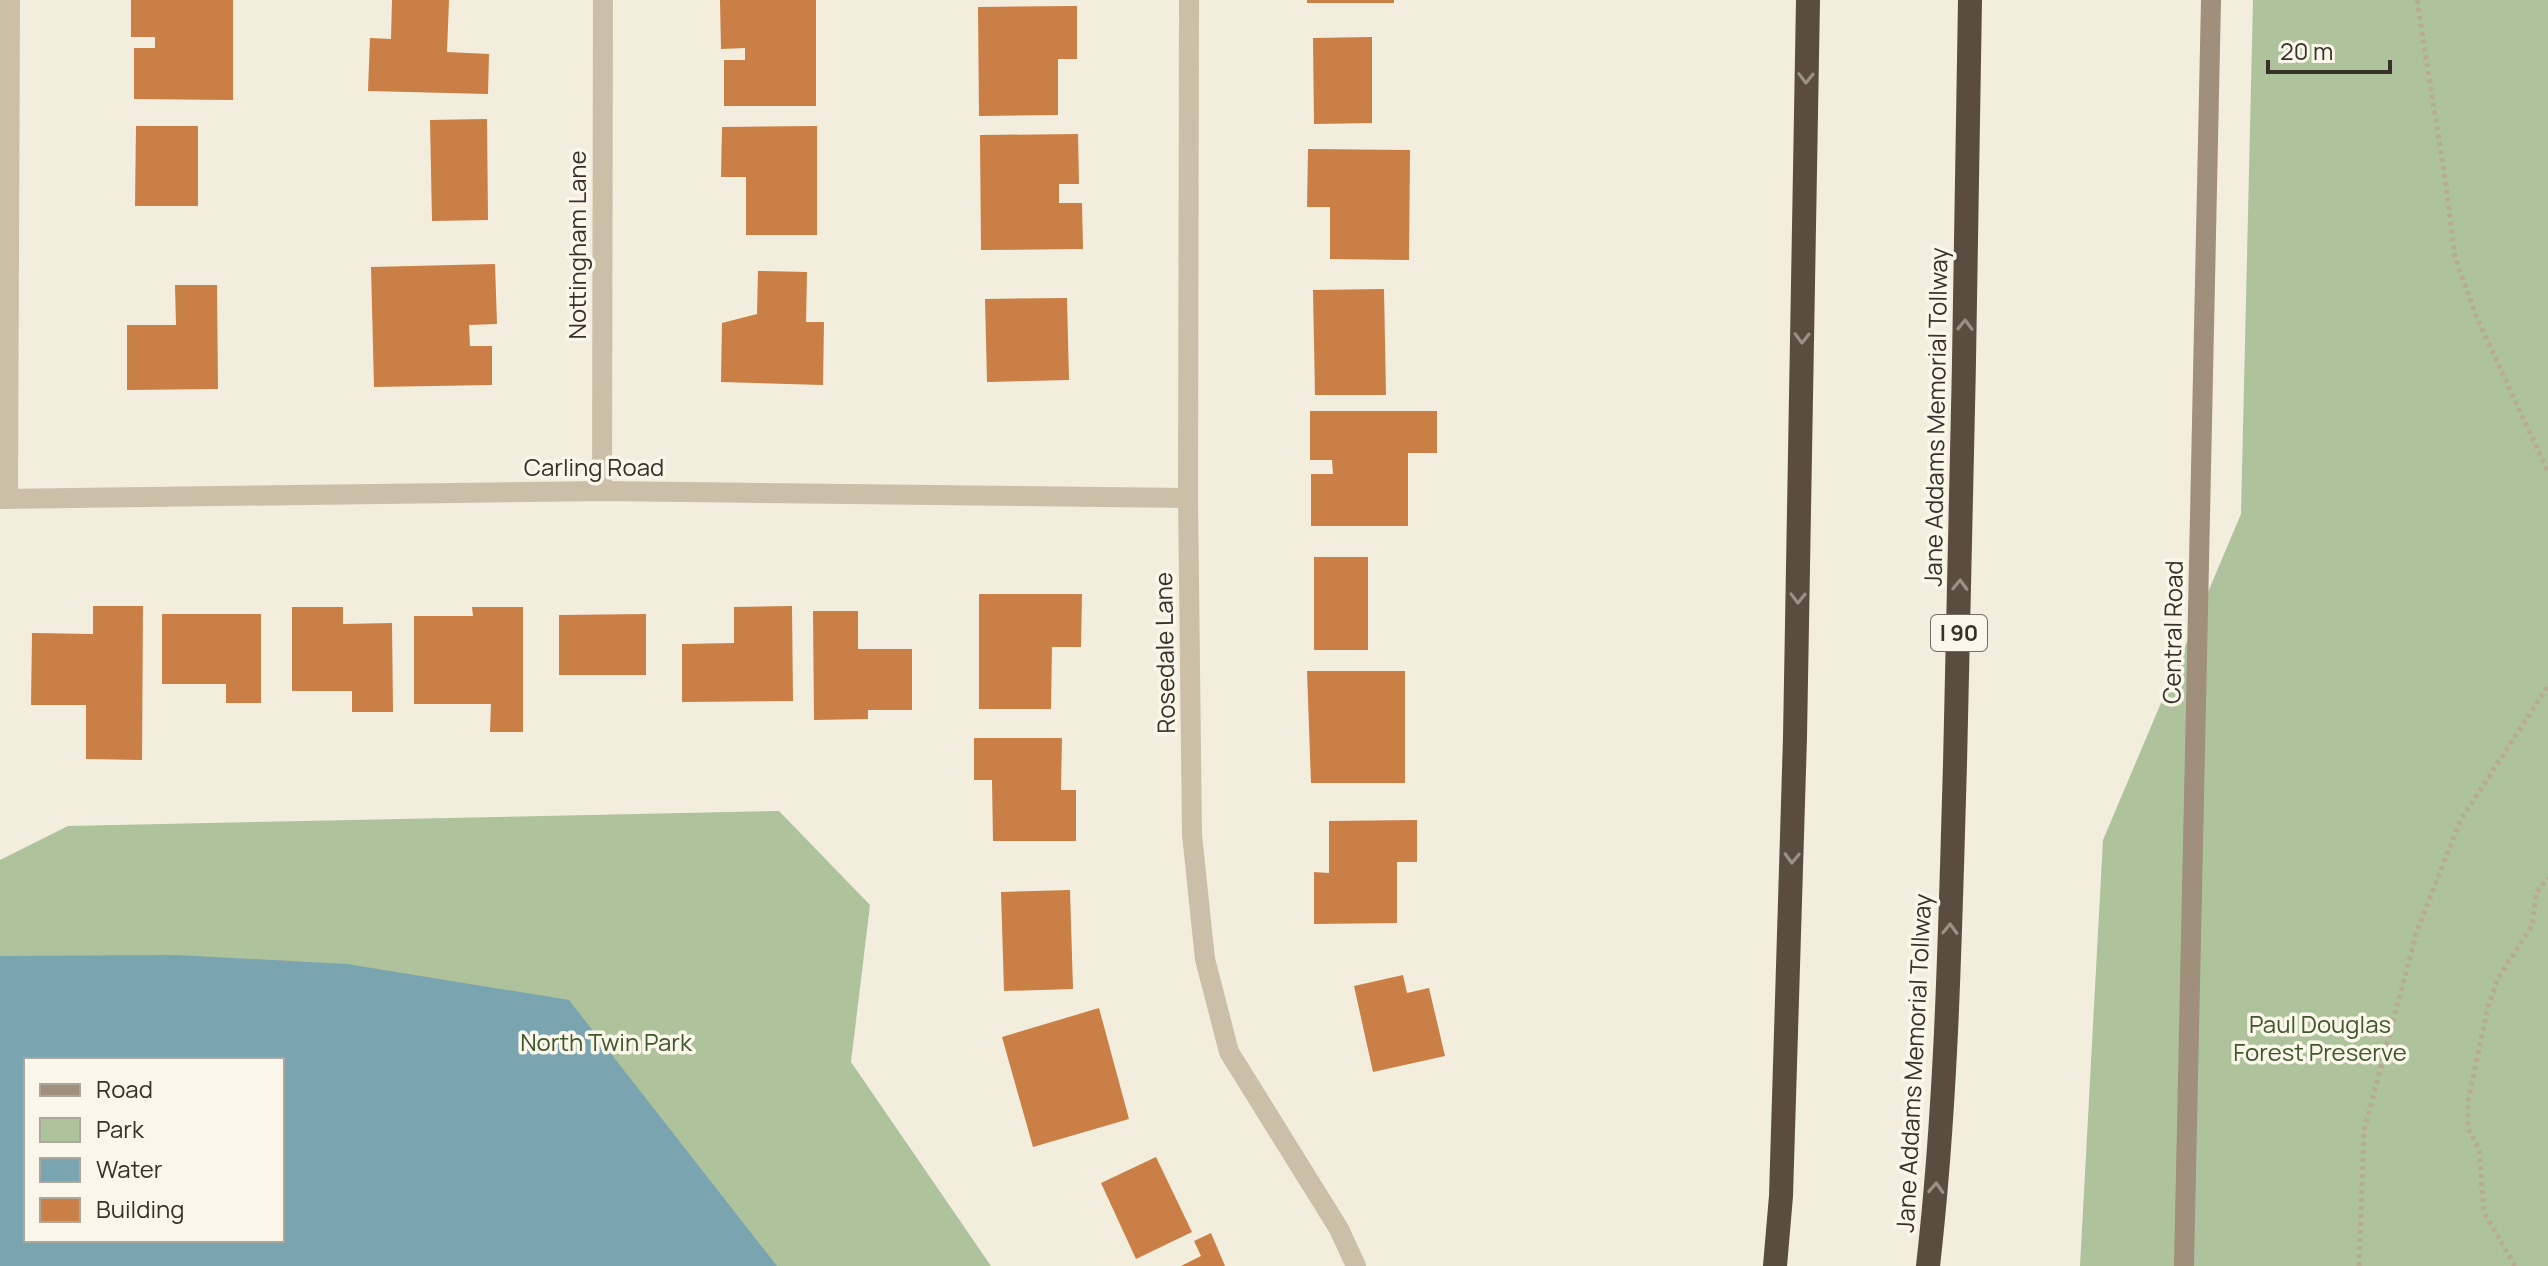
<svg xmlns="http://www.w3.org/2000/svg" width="2548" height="1266" font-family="Manrope,sans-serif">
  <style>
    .green { fill: #aec39c; fill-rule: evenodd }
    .water { fill: #7ba4b1; fill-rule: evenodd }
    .building { fill: #c97f45 }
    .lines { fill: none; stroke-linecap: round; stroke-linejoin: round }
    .path { stroke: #b8aa93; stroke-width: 5; stroke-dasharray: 4 4; stroke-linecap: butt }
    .street { stroke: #ccbfa8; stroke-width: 20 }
    .secondary { stroke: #a08f7a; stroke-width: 20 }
    .highway { stroke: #5a4d40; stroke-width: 24 }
    .oneway { stroke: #9a9184 }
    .labels { text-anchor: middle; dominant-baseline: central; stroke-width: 7; stroke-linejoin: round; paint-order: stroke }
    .shield { fill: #faf6ea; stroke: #726c63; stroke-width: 2 }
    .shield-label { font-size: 22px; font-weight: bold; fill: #383129 }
    .street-label { font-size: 24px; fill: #383129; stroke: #faf6ea }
    .park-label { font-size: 24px; fill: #3f572c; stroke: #faf6ea }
  </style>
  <rect width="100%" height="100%" fill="#f3eddd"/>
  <!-- green -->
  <g class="green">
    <polygon points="2253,0 2548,0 2548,1266 2080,1266 2103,840 2241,514"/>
    <path d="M779,811L870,905L851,1062L991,1266H0V860L68,826ZM26,1060H282V1240H26Z"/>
  </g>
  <!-- water -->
  <path class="water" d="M176,955L347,964L569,1000L777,1266H0V956ZM26,1060H282V1240H26Z"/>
  <!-- building -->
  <g class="building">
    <polygon points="131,0 233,0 233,100 134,99 134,48 155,48 155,37 131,37"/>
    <polygon points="392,0 449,0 447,52 489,54 488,94 368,91 370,38 391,39"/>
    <polygon points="720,0 816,0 816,106 724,106 724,60 745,60 745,48 721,49"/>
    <rect x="1307" y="0" width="87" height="3"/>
    <polygon points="1077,6 1077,59 1058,59 1058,115 979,116 978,7"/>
    <polygon points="1372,37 1372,123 1314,124 1313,38"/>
    <polygon points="487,119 488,220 432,221 430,120"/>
    <polygon points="136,126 198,126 198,206 135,206"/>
    <polygon points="817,126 817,235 746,235 746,177 721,177 722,127"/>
    <polygon points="1078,134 1079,184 1059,184 1059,203 1082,203 1083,249 981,250 980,135"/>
    <polygon points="1308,149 1410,150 1409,260 1330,259 1330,207 1307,207"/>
    <polygon points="495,264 497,324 469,325 470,346 492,346 492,385 374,387 371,267"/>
    <polygon points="758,271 807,272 806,322 824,322 823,385 721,382 722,323 757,314"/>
    <polygon points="175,285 217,285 218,389 127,390 127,325 176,325"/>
    <polygon points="1384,289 1386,395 1315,395 1313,290"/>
    <polygon points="1067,298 1069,380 987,382 985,299"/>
    <polygon points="1310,411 1437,411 1437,453 1408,453 1408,526 1311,526 1311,474 1333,474 1332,460 1310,460"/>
    <rect x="1314" y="557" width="54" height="93"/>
    <polygon points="979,594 1082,594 1081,647 1052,647 1051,709 979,709"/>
    <polygon points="93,606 143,606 142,760 86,759 86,705 31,705 32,633 93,634"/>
    <polygon points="792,606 793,701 682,702 682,644 734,643 734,607"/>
    <polygon points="292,607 343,607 343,624 392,623 393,712 352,712 352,691 292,691"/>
    <polygon points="472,607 523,607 523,732 490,732 491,704 414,704 414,616 473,616"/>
    <polygon points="813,611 858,611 858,649 912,649 912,710 868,710 868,719 814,720"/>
    <polygon points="162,614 261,614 261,703 226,703 226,684 162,684"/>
    <polygon points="646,614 646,675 559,675 559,615"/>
    <polygon points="1307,671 1405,671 1405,783 1311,783"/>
    <polygon points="974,738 1062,738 1061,790 1076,790 1076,841 993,841 992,780 974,780"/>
    <polygon points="1417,820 1417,862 1397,862 1397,923 1314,924 1314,872 1329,873 1329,821"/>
    <polygon points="1070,890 1073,989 1004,991 1001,892"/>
    <polygon points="1403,975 1407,993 1429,988 1445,1056 1373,1072 1354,986"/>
    <polygon points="1099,1008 1129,1119 1033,1147 1002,1037"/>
    <polygon points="1156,1157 1192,1232 1136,1259 1101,1183"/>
    <polygon points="1211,1233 1225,1266 1181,1266 1201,1256 1194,1241"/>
  </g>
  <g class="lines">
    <!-- path -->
    <g class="path">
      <polyline points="2417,0 2445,178 2455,257 2476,316 2548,472"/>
      <polyline points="2359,1266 2364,1131 2417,931 2460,821 2548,686"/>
      <polyline points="2515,1266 2484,1212 2479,1149 2468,1128 2468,1101 2488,1007 2498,978 2532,926 2536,893 2548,878"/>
    </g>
    <!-- street -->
    <g class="street">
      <polyline points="1189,0 1188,498 1192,835 1205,959 1229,1052 1339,1229 1356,1266"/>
      <polyline points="602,491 603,0"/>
      <polyline points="0,499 602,491 1188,498"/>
      <polyline points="8,499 10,0"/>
    </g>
    <!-- secondary -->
    <polyline class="secondary" points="2184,1266 2211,0"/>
    <!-- highway -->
    <g class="highway">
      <polyline points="1775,1266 1781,1196 1795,737 1808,0"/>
      <path d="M1928,1266C1947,1100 1950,931 1955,764C1962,509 1966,255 1970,0"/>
    </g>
  </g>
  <!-- one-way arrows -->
  <defs><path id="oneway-chevron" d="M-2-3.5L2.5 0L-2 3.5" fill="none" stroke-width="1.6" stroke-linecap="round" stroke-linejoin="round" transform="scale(2)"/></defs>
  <g class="oneway">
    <use href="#oneway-chevron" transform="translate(1806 78) rotate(91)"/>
    <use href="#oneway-chevron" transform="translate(1965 325) rotate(-89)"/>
    <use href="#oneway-chevron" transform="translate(1802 338) rotate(91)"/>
    <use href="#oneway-chevron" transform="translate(1960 585) rotate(-88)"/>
    <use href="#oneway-chevron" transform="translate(1798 598) rotate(91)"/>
    <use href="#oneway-chevron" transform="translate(1792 858) rotate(92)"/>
    <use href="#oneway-chevron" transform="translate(1950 929) rotate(-88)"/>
    <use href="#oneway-chevron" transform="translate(1936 1188) rotate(-87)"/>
  </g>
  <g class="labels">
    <!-- shield labels -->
    <rect class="shield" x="1931" y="615" width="56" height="36" rx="6"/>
    <g class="shield-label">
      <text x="1959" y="633">I 90</text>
    </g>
    <!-- street labels -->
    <g class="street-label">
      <text transform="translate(576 245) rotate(-90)">Nottingham Lane</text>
      <text transform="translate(1935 417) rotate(-89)">Jane Addams Memorial Tollway</text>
      <text x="594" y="466">Carling Road</text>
      <text transform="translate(2172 632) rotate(-89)">Central Road</text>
      <text transform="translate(1164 653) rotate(-91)">Rosedale Lane</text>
      <text transform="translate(1913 1063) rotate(-87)">Jane Addams Memorial Tollway</text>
    </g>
    <!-- park labels -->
    <g class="park-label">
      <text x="2320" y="1023">Paul Douglas<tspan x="2320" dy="28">Forest Preserve</tspan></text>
      <text x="606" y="1041">North Twin Park</text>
    </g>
  </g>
  <!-- legend -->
  <rect x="24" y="1058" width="260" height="184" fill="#faf6ea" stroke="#aca79d" stroke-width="2"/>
  <rect x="40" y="1084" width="40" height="12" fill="#a08f7a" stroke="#aca79d" stroke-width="2"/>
  <text x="96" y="1098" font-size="24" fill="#383129">Road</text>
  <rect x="40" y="1118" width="40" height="24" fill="#aec39c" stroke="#aca79d" stroke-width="2"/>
  <text x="96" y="1138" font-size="24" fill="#383129">Park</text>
  <rect x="40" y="1158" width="40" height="24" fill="#7ba4b1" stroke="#aca79d" stroke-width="2"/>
  <text x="96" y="1178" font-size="24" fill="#383129">Water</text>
  <rect x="40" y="1198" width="40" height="24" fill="#c97f45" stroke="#aca79d" stroke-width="2"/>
  <text x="96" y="1218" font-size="24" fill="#383129">Building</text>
  <!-- scale -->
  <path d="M2268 60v12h122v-12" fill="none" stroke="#383129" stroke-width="4"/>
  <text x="2280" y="60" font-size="24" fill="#383129" stroke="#faf6ea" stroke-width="6" paint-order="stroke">20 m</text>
</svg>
